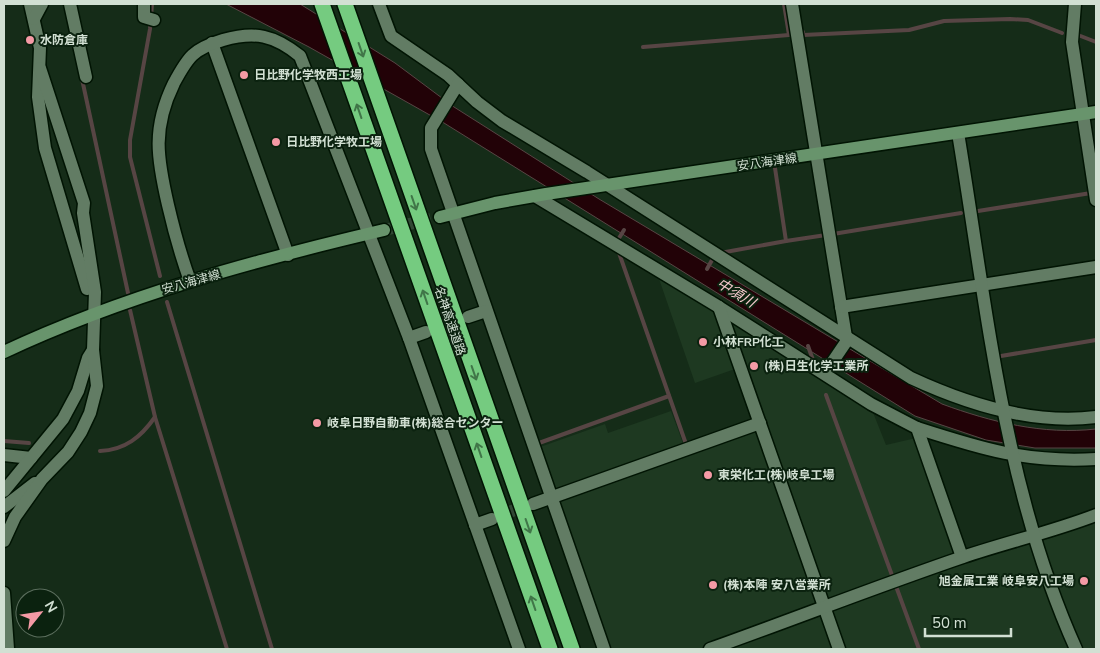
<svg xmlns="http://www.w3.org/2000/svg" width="1100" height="653" font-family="'Nunito Sans','Noto Sans JP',sans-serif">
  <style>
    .built { fill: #1e3921 }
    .water { fill: #220207; stroke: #574544 }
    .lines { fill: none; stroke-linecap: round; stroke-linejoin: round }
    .stream { stroke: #574544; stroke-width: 4 }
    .minor-tunnel { stroke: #314734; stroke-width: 12; stroke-dasharray: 12 6; stroke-linecap: butt }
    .secondary-tunnel { stroke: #314734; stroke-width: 12; stroke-dasharray: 12 6; stroke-linecap: butt }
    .minor-casing { stroke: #011403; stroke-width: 15 }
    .tertiary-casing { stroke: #011403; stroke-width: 15 }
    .secondary-casing { stroke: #011403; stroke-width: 15 }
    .motorway-casing { stroke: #011403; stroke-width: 18 }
    .minor { stroke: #627c64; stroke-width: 12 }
    .tertiary { stroke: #627c64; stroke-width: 12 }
    .secondary { stroke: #68946c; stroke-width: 12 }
    .motorway { stroke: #75cb80; stroke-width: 15 }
    .oneway { stroke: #407648 }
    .poi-dot { fill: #f49aa5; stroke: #0b220f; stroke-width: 2 }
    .labels { text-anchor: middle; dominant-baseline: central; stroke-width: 4; stroke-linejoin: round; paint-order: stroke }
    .poi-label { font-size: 12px; font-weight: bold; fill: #d2e0d3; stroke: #0b220f; text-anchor: start }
    .street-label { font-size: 12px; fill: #d2e0d3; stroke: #0b220f }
    .water-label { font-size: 14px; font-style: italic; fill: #f8cbcf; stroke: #0b220f }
  </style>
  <rect width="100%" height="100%" fill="#152c18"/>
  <!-- built -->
  <polygon class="built" points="657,273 870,405 886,445 916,438 959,563 1020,543 1050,538 1096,521 1096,649 610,649 540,447 605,424 608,433 671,411 684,446 754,421 735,369 695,383"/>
  <!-- water -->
  <path class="water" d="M226,4H300L395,63L454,107L599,199L942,404C991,422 1043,435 1096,429V448H1035L986,440L915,416L444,123L309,47Z"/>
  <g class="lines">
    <!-- stream -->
    <g class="stream">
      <polyline points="152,4 150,29 130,140 130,157 160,276"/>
      <polyline points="803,32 803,35 909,30 944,21 1010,19 1028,20 1062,33"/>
      <polyline points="1078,32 1078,35 1096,42"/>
      <polyline points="643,47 789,35 784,4"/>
      <polyline points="82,79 128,293"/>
      <polyline points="978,211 1091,193"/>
      <polyline points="833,234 961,213"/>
      <polyline points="786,241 826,235"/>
      <polyline points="616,243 624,230"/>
      <polyline points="618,250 686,444"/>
      <polyline points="720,253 786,241 775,168"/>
      <polyline points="707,269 712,260"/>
      <polyline points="167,302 272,649"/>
      <polyline points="130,310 155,417 227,649"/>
      <polyline points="808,346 814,363"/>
      <polyline points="1001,356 1096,340"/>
      <polyline points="826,395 919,649"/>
      <polyline points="4,441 29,443"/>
      <polyline points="539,443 669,396"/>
      <path d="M100,451C125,450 141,437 155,417"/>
    </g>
    <!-- minor-tunnel -->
    <g class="minor-tunnel">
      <polyline points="428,331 466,317"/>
      <polyline points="493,518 531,504"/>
    </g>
    <!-- secondary-tunnel -->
    <polyline class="secondary-tunnel" points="384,230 440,217"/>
    <!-- minor casing -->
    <g class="minor-casing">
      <g id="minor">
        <polyline points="30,4 40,48 38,97 45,148 87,289"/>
        <polyline points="70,4 86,77"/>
        <polyline points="144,4 144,17 154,20"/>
        <path d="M379,4L391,36L448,75L477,102L502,121L587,172L911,378C967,404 1034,425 1096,417"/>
        <polyline points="792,4 846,337 846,342 827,370"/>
        <polyline points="1075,4 1072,42 1096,200"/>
        <polyline points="34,19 42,4"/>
        <polyline points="212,43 288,255"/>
        <polyline points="458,84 431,128 431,149 604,649"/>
        <polyline points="535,196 719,307 871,404 917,428 962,557"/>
        <path d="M190,281C181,256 174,231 168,205C157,158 152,128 174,83C188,57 193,49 223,40C255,31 274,35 300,56L409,338L519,649"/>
        <polyline points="719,307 839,649"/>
        <polyline points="841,307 1096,267"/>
        <polyline points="468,317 486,311"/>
        <polyline points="409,338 426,332"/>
        <path d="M917,428C982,449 1027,463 1096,459"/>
        <polyline points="4,455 31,458"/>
        <polyline points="4,491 63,419 78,391 88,358 93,350"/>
        <polyline points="533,504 760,423"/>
        <polyline points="4,507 35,483"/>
        <polyline points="475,525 492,519"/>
        <polyline points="4,541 15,517 42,479 68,452 81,432 90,413 97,386 93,350 95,292 83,213 84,203 40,68"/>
        <polyline points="4,593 8,649"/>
        <path d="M710,649C794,619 878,586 963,557C1007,542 1052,532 1096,515"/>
      </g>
    </g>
    <!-- tertiary casing -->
    <g class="tertiary-casing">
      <path id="tertiary" d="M958,133C987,307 1003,487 1076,649"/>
    </g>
    <!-- secondary casing -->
    <g class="secondary-casing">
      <g id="secondary">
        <polyline points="440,217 495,203 546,194 1096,112"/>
        <path d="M4,352C123,296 256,260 384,230"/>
      </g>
    </g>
    <!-- motorway casing -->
    <g class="motorway-casing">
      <g id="motorway">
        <polyline points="322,4 550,649"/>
        <polyline points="345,4 572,649"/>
      </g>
    </g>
    <!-- minor -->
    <use href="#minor" class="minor"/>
    <!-- tertiary -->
    <use href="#tertiary" class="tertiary"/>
    <!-- secondary -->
    <use href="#secondary" class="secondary"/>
    <!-- motorway -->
    <use href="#motorway" class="motorway"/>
  </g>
  <!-- one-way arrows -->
  <defs><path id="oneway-shaft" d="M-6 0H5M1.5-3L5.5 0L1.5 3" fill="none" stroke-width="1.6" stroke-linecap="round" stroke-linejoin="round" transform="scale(1.25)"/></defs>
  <g class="oneway">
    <use href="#oneway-shaft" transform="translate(361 50) rotate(71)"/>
    <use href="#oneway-shaft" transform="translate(359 111) rotate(-109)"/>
    <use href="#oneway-shaft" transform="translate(414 203) rotate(71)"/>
    <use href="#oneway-shaft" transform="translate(425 297) rotate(-109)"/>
    <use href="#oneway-shaft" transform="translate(474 373) rotate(71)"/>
    <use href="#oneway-shaft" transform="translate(479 450) rotate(-109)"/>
    <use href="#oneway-shaft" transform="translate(528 526) rotate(71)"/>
    <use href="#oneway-shaft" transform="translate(533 603) rotate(-109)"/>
  </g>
  <!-- markers -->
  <g class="poi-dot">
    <circle cx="30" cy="40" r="5"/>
    <circle cx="244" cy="75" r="5"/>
    <circle cx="276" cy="142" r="5"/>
    <circle cx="703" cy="342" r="5"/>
    <circle cx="754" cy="366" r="5"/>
    <circle cx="317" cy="423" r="5"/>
    <circle cx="708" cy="475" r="5"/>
    <circle cx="1084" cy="581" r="5"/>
    <circle cx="713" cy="585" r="5"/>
  </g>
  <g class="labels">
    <!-- poi labels -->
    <g class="poi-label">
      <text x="40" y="40">水防倉庫</text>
      <text x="254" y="75">日比野化学牧西工場</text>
      <text x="286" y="142">日比野化学牧工場</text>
      <text x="713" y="342">小林FRP化工</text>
      <text x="764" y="366">(株)日生化学工業所</text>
      <text x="327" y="423">岐阜日野自動車(株)総合センター</text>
      <text x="718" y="475">東栄化工(株)岐阜工場</text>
      <text x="1074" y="581" text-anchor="end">旭金属工業 岐阜安八工場</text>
      <text x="723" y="585">(株)本陣 安八営業所</text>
    </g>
    <!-- street labels -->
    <g class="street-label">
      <text transform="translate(767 162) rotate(-8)">安八海津線</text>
      <text transform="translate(191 282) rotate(-16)">安八海津線</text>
      <text transform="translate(450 321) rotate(71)">名神高速道路</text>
    </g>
    <!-- water labels -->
    <g class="water-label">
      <text transform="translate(736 293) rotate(31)">中須川</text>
    </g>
  </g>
  <!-- border -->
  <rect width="1100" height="653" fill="none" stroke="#d2e0d3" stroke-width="10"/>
  <!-- north arrow -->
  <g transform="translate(40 613) rotate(60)"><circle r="24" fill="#0b220f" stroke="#5b6e5d"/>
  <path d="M0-4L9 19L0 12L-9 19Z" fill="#f49aa5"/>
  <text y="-8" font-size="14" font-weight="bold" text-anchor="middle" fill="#d2e0d3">N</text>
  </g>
  <!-- scale -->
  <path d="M925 628v8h86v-8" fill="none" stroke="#d2e0d3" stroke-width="2.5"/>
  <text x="932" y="628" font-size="15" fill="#d2e0d3" stroke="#0b220f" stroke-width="4" paint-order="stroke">50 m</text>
</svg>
